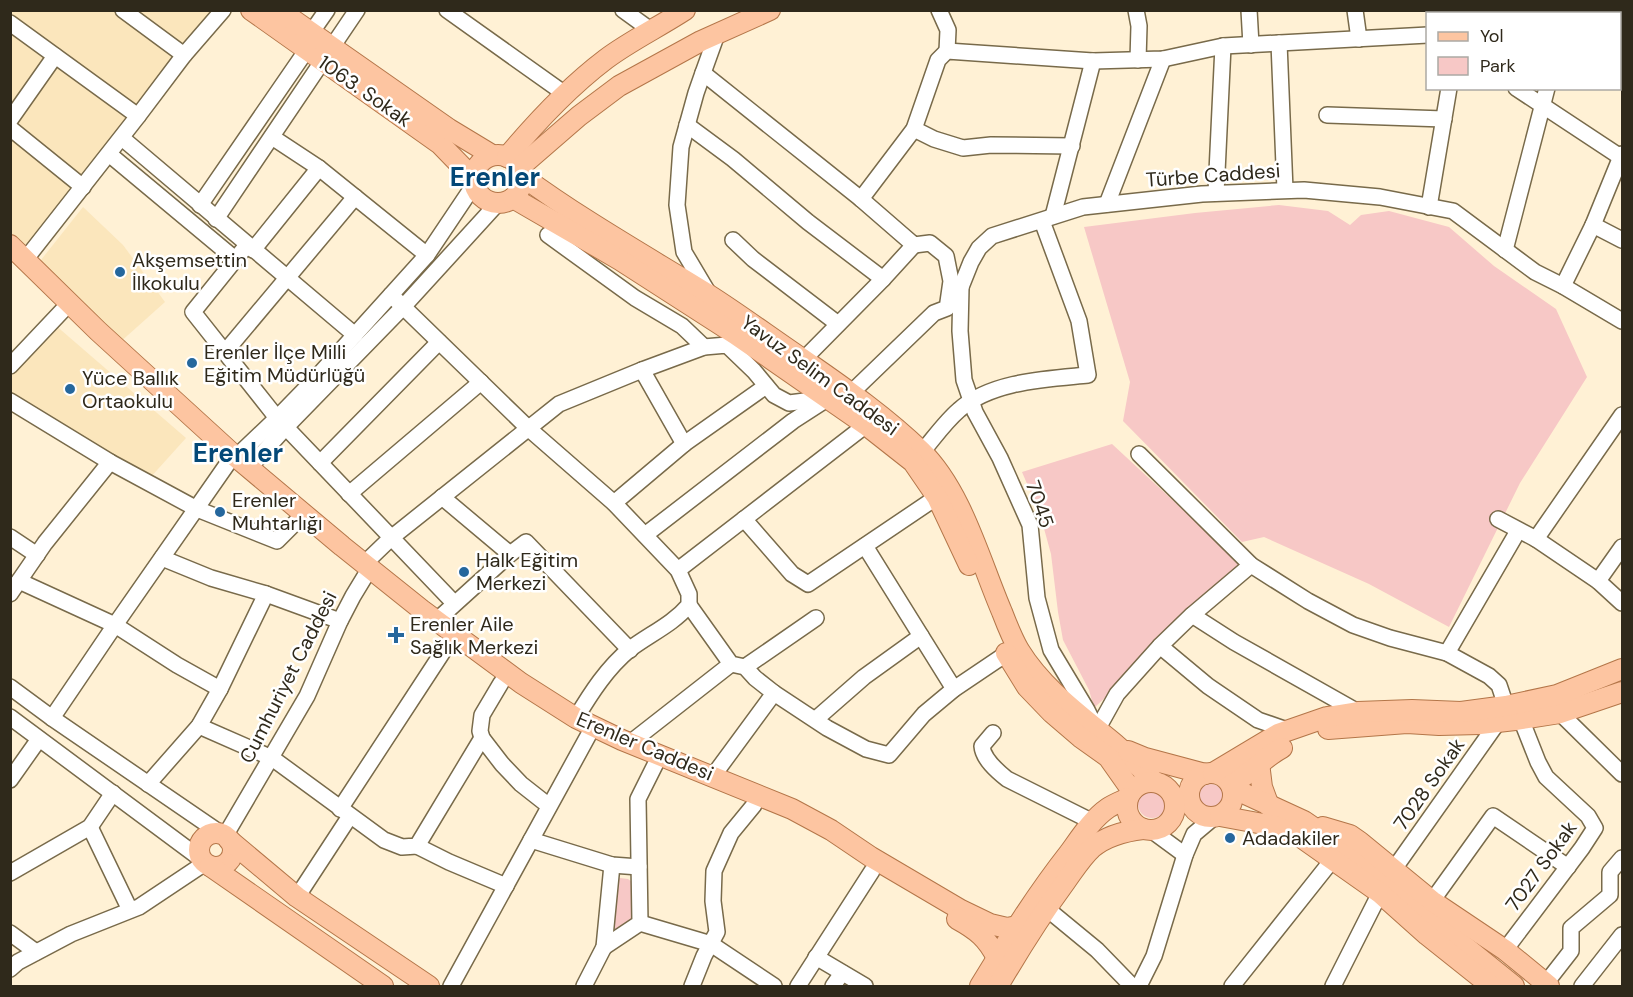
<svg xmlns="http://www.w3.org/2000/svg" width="1633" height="997" font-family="'DM Sans',sans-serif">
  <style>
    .built { fill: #fbe6bc }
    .green { fill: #f7c8c6 }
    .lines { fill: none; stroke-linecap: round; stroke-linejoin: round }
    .minor-casing { stroke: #786a4a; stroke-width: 18 }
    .major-casing { stroke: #b47649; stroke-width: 22 }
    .minor { stroke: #fff; stroke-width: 15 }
    .major { stroke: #fdc5a1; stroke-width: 20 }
    .poi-dot { fill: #25679d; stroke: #fff; stroke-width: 2 }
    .labels { text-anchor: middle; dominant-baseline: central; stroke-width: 5; stroke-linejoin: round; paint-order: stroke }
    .street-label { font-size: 20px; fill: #2f291b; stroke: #fff }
    .poi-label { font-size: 20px; fill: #2f291b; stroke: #fff; text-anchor: start }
    .district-label { font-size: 26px; font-weight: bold; fill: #044877; stroke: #fff }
  </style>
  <rect width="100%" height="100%" fill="#fff1d5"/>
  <!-- built -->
  <g class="built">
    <polygon points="11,11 211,11 20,254 11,244"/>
    <polygon points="83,207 123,245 165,302 118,344 41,270 41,260"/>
    <polygon points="54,324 186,438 149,479 11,403 11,376"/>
  </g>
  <!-- green -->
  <g class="green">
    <polygon points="1279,205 1328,211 1350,225 1361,215 1389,211 1449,227 1494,266 1556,309 1587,377 1520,483 1449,627 1369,584 1264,537 1242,542 1123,421 1130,382 1084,227 1195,213"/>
    <polygon points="1112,444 1180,507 1246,566 1094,708 1089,690 1063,640 1058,612 1051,554 1040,514 1022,472"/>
    <circle cx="1211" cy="796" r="12"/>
    <circle cx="1152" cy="804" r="14"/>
    <polygon points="620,878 628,879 632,882 635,918 611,937 616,880"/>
  </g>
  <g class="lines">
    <!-- minor casing -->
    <g class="minor-casing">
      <g id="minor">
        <polyline points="123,10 184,55"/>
        <polyline points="447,10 565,94"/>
        <polyline points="623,10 652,31"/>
        <polyline points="939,10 948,30 947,51"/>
        <polyline points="1136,10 1139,26 1138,60"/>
        <polyline points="1249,10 1251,45"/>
        <polyline points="1355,10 1359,39"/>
        <polyline points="1458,14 1458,10"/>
        <polyline points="1562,14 1563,10"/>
        <polyline points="10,23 138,116"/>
        <polyline points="311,33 327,10"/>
        <polyline points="1279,43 1285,190"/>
        <polyline points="703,73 717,34"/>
        <polyline points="1516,88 1622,158"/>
        <polyline points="1327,115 1444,119"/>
        <polyline points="10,120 55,56"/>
        <polyline points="687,125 733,159 808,222 883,279"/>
        <polyline points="10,128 83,187"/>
        <polyline points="914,129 934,139 963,148 991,145 1072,146"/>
        <polyline points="272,137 319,168 427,255"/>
        <polyline points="122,138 355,335"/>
        <polyline points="109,154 235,259"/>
        <polyline points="1216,193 1223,46"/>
        <polyline points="861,199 914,129 938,60 947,51 1093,61 1163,59 1223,46 1428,35"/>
        <polyline points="1107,204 1163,59"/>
        <polyline points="200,205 306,51"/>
        <polyline points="1429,207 1449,88"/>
        <polyline points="1053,216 1093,61"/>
        <polyline points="216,219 357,10"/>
        <polyline points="1593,225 1622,240"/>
        <polyline points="548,235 635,298 682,326 704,347"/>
        <polyline points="733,240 753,259 838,324"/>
        <polyline points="247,245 193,312 277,418 454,603"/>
        <polyline points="253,250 319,168"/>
        <polyline points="1505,250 1547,88"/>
        <polyline points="25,260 138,116 184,55 223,10"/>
        <polyline points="1563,286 1593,225 1622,154"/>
        <polyline points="961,287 960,331 964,380 975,412 1000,458 1030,525 1037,598 1051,650 1087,710 1095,726"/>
        <polyline points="709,294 684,252 677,205 681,147 696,93 703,73 861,199 914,245 930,243 946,256 951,281 948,302"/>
        <path d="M391,295L528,428L614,503L678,570L689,594V605C673,624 650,634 630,649C607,668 591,693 576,718"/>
        <polyline points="225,352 355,197"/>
        <polyline points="803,360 883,279 914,245"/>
        <polyline points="10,366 62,311"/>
        <polyline points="642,370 684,444"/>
        <polyline points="851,393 934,313 947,308 961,287 971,262 979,248 992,236 1083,207 1202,194 1304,190 1380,197 1453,211 1535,272 1563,286 1622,321"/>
        <polyline points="10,401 110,462 197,509 277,541 296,522"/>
        <path d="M922,452C934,438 945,422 959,410C991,381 1047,379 1088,375L1079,321L1042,221"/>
        <polyline points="1139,454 1251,565 1308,601 1353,625 1390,638 1447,653 1489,676 1499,685 1506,706"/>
        <polyline points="236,457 277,418 316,378 427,255 474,185"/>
        <polyline points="320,463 439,342"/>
        <polyline points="249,468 286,427 403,307 497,204"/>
        <polyline points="349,494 481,382"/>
        <polyline points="442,497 510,554"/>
        <polyline points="614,503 684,444 766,386"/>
        <polyline points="744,519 792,574 808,584 937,497"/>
        <polyline points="1498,519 1536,539 1598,581 1622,603"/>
        <polyline points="645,535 793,421 824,401"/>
        <polyline points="10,537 37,555"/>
        <polyline points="1536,539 1622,415"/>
        <polyline points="865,546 954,689"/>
        <polyline points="162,558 211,578 266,594 340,621"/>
        <polyline points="364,564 391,538 559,404 642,370 704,347 727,345 754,371 774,395 789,403 829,398"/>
        <polyline points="678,570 866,425"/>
        <polyline points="19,581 115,625 177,665 220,689"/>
        <polyline points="1598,581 1622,547"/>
        <polyline points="10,594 45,543 110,462"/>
        <polyline points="689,605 731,664 745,667 755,678 774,693 827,728 866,749 889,755 924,714 954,689 1000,658 1007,655"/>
        <polyline points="1192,615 1234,642 1358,712"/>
        <polyline points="436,621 510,554 526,542 630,650"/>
        <polyline points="1160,646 1208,686 1258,720 1287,730"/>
        <polyline points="1447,653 1518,531"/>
        <polyline points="745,667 816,618"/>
        <polyline points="501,683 482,715 480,731 482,738 502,764 521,784 549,806"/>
        <polyline points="10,687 52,718 220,833"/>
        <polyline points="1560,713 1622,774"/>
        <polyline points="10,717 201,859"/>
        <polyline points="52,718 115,625 228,463"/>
        <polyline points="816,719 864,677 921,636"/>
        <polyline points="199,726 272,758 384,840 402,847 417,846 482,738"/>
        <polyline points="1097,730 1117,694 1160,646 1192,615 1251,565"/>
        <path d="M993,733L982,746C983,759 997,771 1007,779L1093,822"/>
        <polyline points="630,743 731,664"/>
        <polyline points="713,776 774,693"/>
        <polyline points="10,780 39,739"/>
        <polyline points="148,784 199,726 220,689 266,594"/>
        <polyline points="340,809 448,644"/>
        <polyline points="90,827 130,910"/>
        <polyline points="1151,830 1185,855"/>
        <polyline points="225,836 307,696 340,621 353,596 370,568"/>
        <polyline points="531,840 612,865 639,867"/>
        <polyline points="417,846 449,862 506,886"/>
        <polyline points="1394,869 1498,722"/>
        <polyline points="10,873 90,827 113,793"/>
        <polyline points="297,897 350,816"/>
        <polyline points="1432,901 1493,816 1568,867"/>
        <polyline points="1046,908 1097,950 1132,986"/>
        <polyline points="640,923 711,944 774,986"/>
        <polyline points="10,933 36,952"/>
        <polyline points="604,947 640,923 638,799 655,765"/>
        <polyline points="1505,950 1582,848 1595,828 1588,816 1546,777 1538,762 1521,719"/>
        <polyline points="816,957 865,986"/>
        <polyline points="10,969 18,962 71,934 139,907 205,863"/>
        <polyline points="1546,983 1571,951 1571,928 1610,895 1610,872 1622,858"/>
        <polyline points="451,986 588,736"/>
        <polyline points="584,986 604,947 612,865"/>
        <polyline points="692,986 704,956 717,932 713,901 714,871 731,833 754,805"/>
        <polyline points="798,986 872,871"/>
        <polyline points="833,986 842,973"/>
        <polyline points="1139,986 1154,956 1185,855 1194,834 1213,818"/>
        <polyline points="1232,986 1333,859"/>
        <polyline points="1333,986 1380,893"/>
        <polyline points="1582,986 1622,935"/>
      </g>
    </g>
    <!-- major casing -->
    <g class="major-casing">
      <g id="major">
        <polyline points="251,10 440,144 473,178"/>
        <polyline points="279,10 449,129 492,155"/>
        <polyline points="1610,10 1614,14"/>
        <circle cx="498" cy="179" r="24"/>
        <path d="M507,157C537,121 569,87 606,59C630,41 659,27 685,10"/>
        <polyline points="519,168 579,116 619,86 701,41 770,10"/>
        <path d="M522,176C582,220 646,256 709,295C742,316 774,340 807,362C846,389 887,418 921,451C962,491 980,561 1002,612C1007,625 1012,638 1019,650C1043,689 1080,715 1115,744C1129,756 1142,770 1155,782"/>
        <polyline points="513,198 620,260 735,334 866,425 913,462 937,497 969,565"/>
        <polyline points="10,245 98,331 236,457 342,546 422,610 521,683 576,718 622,740 792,809 831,830 871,857 961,910 990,924 1007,928 1017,926"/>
        <polyline points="1006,653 1027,687 1052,713 1080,737 1108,757 1132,791"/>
        <polyline points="1328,729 1407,723 1439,725 1480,724 1515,720 1560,713 1622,692"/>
        <polyline points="1128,751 1145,758 1205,774"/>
        <polyline points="1259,763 1262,787 1269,806"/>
        <circle cx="1211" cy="795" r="22"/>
        <polyline points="1213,773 1278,734 1327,717 1358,712 1412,710 1461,712 1506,706 1557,695 1622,669"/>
        <circle cx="1151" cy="806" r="24"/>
        <path d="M1231,785C1249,775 1263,758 1282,748"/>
        <polyline points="1233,793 1243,793 1304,821 1339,845 1514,986"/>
        <polyline points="1220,816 1274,826 1302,838 1380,893 1427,935 1491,986"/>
        <polyline points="1323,827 1350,835 1360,842 1432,901 1505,950 1549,986"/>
        <circle cx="216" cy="850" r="17"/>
        <polyline points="229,840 297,897 429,986"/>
        <polyline points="210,866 383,986"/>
        <path d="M957,919C977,930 987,938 997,958"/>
        <path d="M980,986C1008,940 1036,895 1069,853C1080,838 1092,819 1108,808C1114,804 1122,801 1128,798"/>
        <path d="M998,986C1019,950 1041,915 1066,881C1074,870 1082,857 1092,848C1106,836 1126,831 1143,829"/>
      </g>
    </g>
    <!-- minor -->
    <use href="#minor" class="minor"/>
    <!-- major -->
    <use href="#major" class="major"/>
  </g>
  <!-- markers -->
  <g class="poi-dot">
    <circle cx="120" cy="272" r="6"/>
    <circle cx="192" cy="363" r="6"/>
    <circle cx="70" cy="389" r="6"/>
    <circle cx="220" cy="512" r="6"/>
    <circle cx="464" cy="572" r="6"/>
    <path d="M393 626h6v6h6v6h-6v6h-6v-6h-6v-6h6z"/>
    <circle cx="1230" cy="838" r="6"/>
  </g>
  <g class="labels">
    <!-- street labels -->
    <g class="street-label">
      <text transform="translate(365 91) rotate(35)">1063. Sokak</text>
      <text transform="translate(1213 175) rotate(-4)">Türbe Caddesi</text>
      <text transform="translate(820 375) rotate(36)">Yavuz Selim Caddesi</text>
      <text transform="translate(1040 504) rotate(71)">7045</text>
      <text transform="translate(288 677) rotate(-63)">Cumhuriyet Caddesi</text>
      <text transform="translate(645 746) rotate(23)">Erenler Caddesi</text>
      <text transform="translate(1429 784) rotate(-55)">7028 Sokak</text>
      <text transform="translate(1541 866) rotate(-54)">7027 Sokak</text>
    </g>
    <!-- poi labels -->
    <g class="poi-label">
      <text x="132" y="260">Akşemsettin<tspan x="132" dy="23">İlkokulu</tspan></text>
      <text x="204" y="352">Erenler İlçe Milli<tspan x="204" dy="23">Eğitim Müdürlüğü</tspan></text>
      <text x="82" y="378">Yüce Ballık<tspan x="82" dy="23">Ortaokulu</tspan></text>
      <text x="232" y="500">Erenler<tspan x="232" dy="23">Muhtarlığı</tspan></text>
      <text x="476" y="560">Halk Eğitim<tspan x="476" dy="23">Merkezi</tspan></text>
      <text x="410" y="624">Erenler Aile<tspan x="410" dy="23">Sağlık Merkezi</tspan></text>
      <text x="1242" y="838">Adadakiler</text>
    </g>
    <!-- district labels -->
    <g class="district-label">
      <text x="495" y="177">Erenler</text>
      <text x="238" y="453">Erenler</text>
    </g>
  </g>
  <!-- border -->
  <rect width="1633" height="997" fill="none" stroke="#2f291b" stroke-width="24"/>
  <!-- legend -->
  <rect x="1426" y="12" width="195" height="78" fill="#ffffff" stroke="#aca9a4" stroke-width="1.5"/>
  <rect x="1438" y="32" width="30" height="9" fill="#fdc5a1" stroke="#aca9a4" stroke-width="1.5"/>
  <text x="1480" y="42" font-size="18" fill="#2f291b">Yol</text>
  <rect x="1438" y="57" width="30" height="18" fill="#f7c8c6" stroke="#aca9a4" stroke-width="1.5"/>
  <text x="1480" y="72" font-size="18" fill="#2f291b">Park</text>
</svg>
